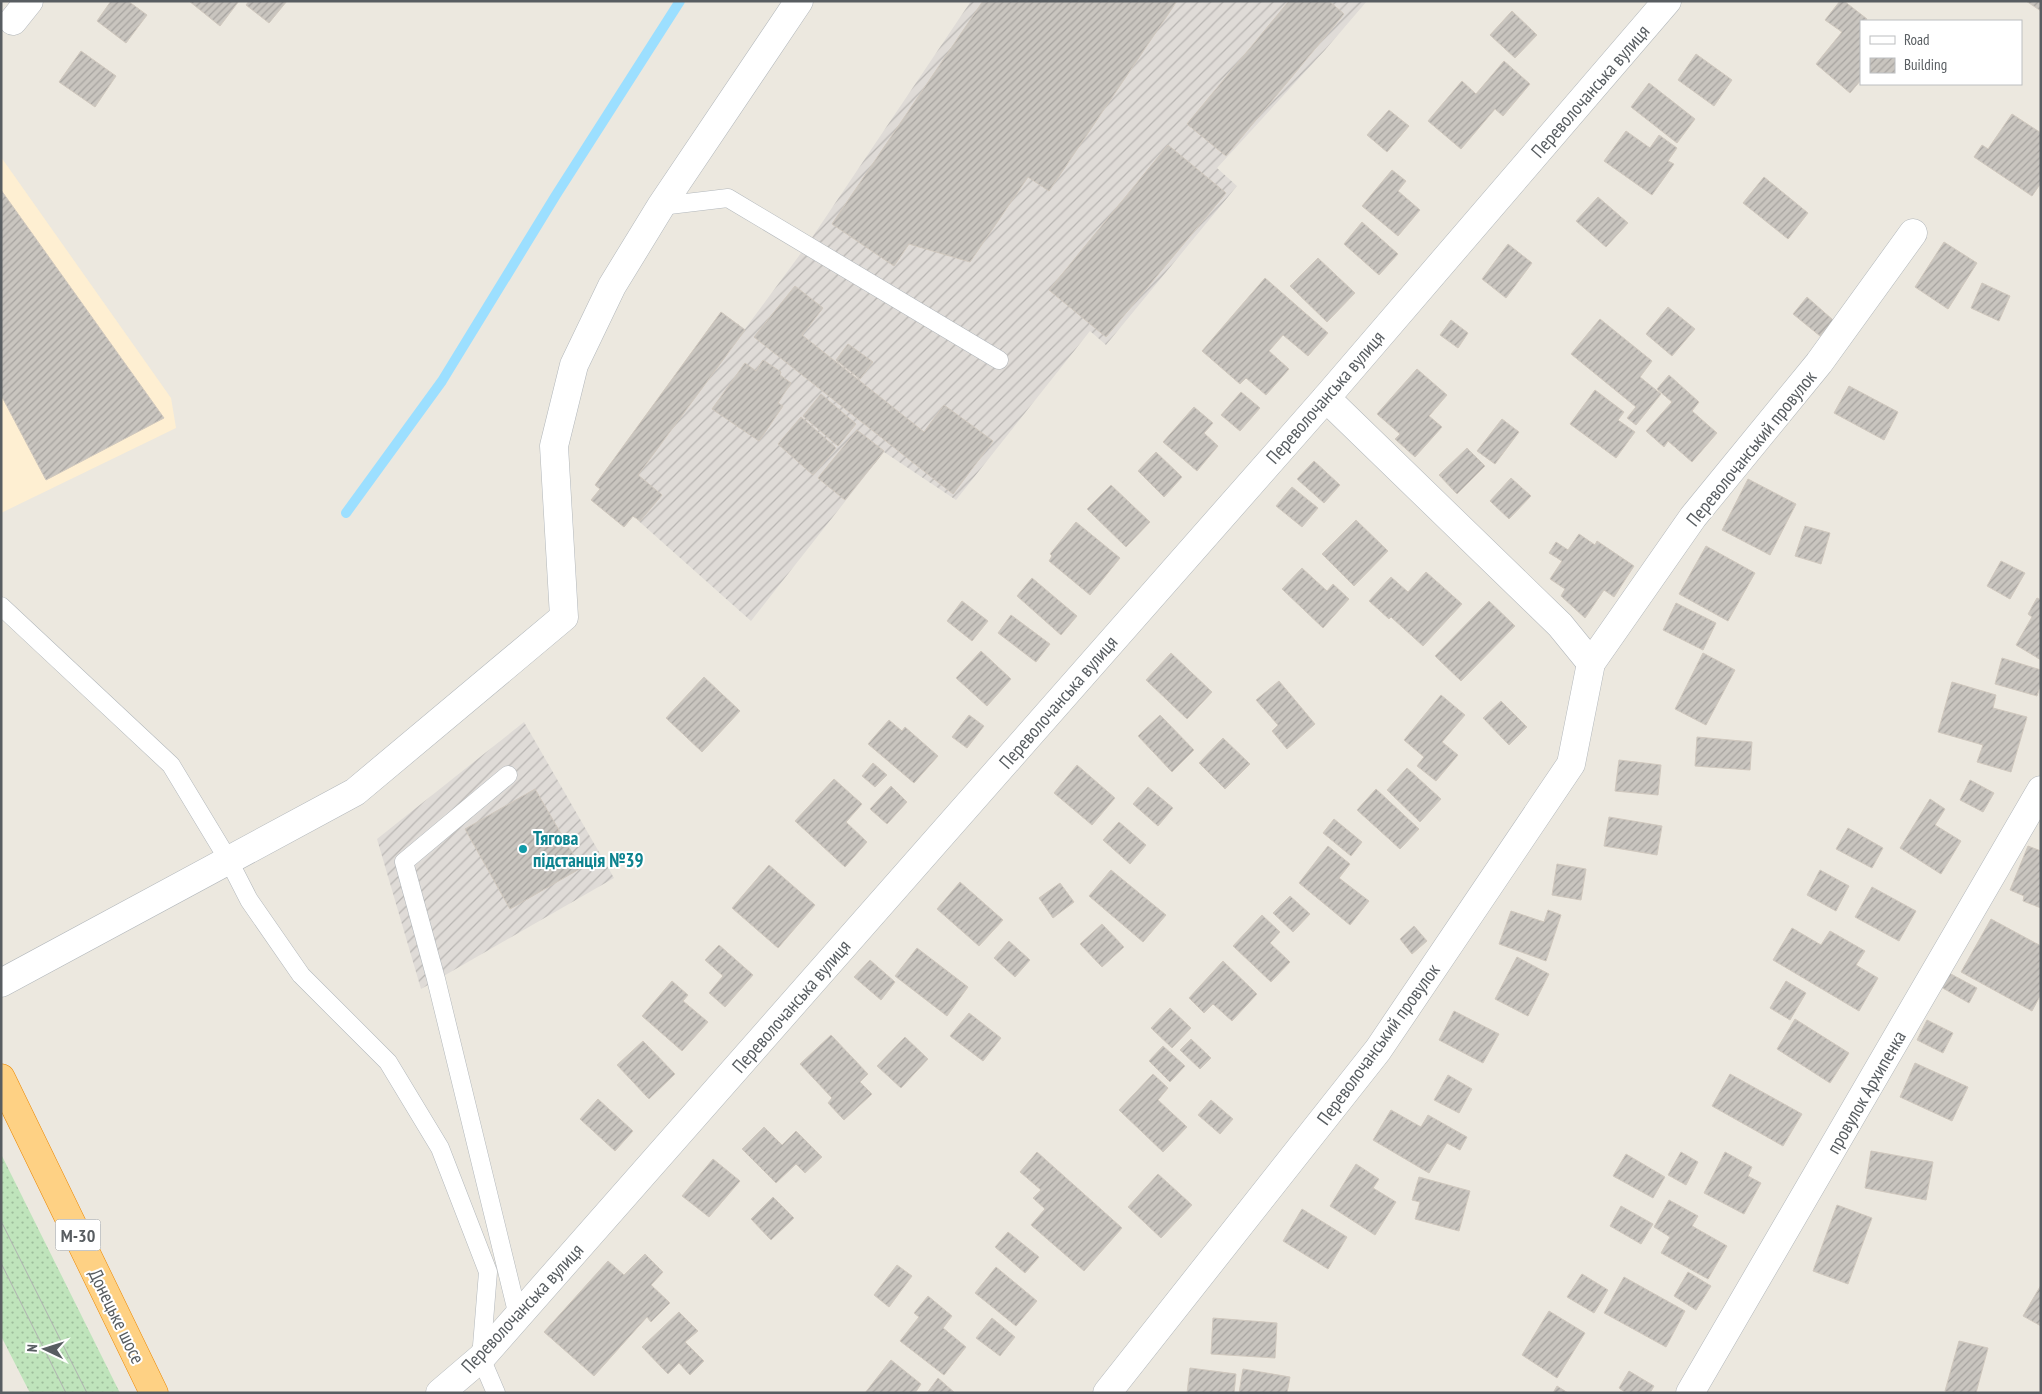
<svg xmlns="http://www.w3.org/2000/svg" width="2042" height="1394" font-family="'PT Sans Narrow',sans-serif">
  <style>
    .commercial { fill: #feefd2 }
    .industrial { fill: url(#industrial-furrows) }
    .grass { fill: url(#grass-dots) }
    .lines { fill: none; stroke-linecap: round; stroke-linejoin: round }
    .stream { stroke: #9cdfff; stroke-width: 10 }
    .building { fill: url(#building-hatch); stroke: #d0c8be }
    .lane-casing { stroke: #b2b7bb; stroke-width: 19 }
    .street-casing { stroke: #b2b7bb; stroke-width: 29 }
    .highway-casing { stroke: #eb8700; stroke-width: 29 }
    .lane { stroke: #fff; stroke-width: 18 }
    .street { stroke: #fff; stroke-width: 28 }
    .highway { stroke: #fed184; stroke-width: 28 }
    .tram { stroke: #b1b2b2; stroke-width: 1 }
    .culture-dot { fill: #0f9aa8; stroke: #fff; stroke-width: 2 }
    .labels { text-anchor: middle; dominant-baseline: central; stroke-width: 4; stroke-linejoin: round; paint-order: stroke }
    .shield { fill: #fff; stroke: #8a8e90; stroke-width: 1 }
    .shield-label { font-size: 18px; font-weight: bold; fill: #585d61 }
    .street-label { font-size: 19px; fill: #585d61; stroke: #fff }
    .culture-label { font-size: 19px; font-weight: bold; fill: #0d838f; stroke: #fff; text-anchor: start }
  </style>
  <defs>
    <pattern id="industrial-furrows" width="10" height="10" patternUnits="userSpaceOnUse" patternTransform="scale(1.25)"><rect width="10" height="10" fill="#dfdbd7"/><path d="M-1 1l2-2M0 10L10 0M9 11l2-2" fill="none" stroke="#b8b5b2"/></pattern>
    <pattern id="grass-dots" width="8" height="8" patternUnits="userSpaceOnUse" patternTransform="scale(1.25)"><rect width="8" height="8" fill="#bfe4bb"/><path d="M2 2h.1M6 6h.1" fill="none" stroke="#9ebc9b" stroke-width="1.8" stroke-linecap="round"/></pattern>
    <pattern id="building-hatch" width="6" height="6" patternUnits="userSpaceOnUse" patternTransform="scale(1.25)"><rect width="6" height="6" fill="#c9c5bf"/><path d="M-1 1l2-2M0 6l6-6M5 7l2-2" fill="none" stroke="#a6a39f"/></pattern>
  </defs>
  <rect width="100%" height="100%" fill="#ece8df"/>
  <!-- commercial -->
  <polygon class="commercial" points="1,157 171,398 176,428 1,513"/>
  <!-- industrial -->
  <g class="industrial">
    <polygon points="971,1 1367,1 1325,50 1217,168 1237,186 1106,345 1090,331 956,500 884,452 751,621 633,516 624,527 591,500 600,489 595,485 721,312 745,329 807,245"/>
    <polygon points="524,722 614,878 421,989 377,839"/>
  </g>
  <!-- grass -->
  <polygon class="grass" points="1,1154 120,1393 30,1393 1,1336"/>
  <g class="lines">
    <!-- stream -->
    <polyline class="stream" points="346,513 442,381 556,195 680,1"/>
  </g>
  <!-- building -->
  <g class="building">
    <polygon points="111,1 128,1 147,15 126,43 97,21"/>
    <polygon points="189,1 239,1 220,26"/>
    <polygon points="249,1 287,1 269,23 246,5"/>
    <polygon points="983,1 1177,1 1049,191 1028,177 970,262 909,244 894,266 832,224"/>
    <polygon points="1289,1 1329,1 1344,14 1226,156 1187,124"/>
    <polygon points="1840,1 1844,1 1867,19 1866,21 1861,21 1861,80 1850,93 1816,64 1842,32 1825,20"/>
    <polygon points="2026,1 2041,1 2041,11"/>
    <polygon points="1512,11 1537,35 1515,58 1490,35"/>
    <polygon points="81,51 116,76 95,107 59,82"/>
    <polygon points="1696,54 1732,80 1714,106 1678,80"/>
    <polygon points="1504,61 1530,84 1503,116 1495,109 1461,149 1428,121 1462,81 1476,94"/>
    <polygon points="1649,83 1695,119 1677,143 1631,107"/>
    <polygon points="1389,110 1409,126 1387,152 1367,135"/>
    <polygon points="2012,114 2041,133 2041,183 2032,196 1974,157 1982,145 1988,149"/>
    <polygon points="1626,131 1650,148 1659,135 1677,148 1668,161 1674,164 1652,195 1604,161"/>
    <polygon points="1168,145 1226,193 1106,337 1049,290"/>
    <polygon points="1392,170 1406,181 1398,191 1420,210 1398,236 1362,206"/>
    <polygon points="1764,177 1808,213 1788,239 1743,203"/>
    <polygon points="1,190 164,418 46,480 1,395"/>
    <polygon points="1598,197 1628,223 1606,247 1576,221"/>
    <polygon points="1362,222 1398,254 1379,275 1344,244"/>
    <polygon points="1944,242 1977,263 1948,309 1915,287"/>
    <polygon points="1508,244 1532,263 1506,298 1482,279"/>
    <polygon points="1318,258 1355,293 1327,322 1290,286"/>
    <polygon points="1265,278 1328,333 1308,356 1283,335 1269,351 1289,369 1266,395 1246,378 1240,384 1202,351"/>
    <polygon points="1982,283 2010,296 1999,321 1971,308"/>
    <polygon points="795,286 823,308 802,335 924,432 944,405 993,441 953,494 754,337"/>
    <polygon points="1807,297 1833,320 1820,336 1793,314"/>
    <polygon points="1668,307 1695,329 1672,356 1646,334"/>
    <polygon points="721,312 745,330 638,475 662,495 640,521 633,516 624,527 591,500 600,489 595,485"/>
    <polygon points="1600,319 1652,361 1640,377 1661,394 1636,425 1627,418 1636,407 1571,354"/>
    <polygon points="1451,320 1468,333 1458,348 1440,335"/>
    <polygon points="848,344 873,362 860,379 836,360"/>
    <polygon points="763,360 781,372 780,375 791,383 778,403 783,406 759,441 712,409 745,363 756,371"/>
    <polygon points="1417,369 1447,395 1429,416 1442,427 1415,457 1395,439 1400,434 1377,414"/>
    <polygon points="1669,375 1699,402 1692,411 1717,433 1692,462 1668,441 1664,447 1646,431 1672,402 1657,389"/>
    <polygon points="1849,386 1898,412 1884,440 1834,413"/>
    <polygon points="1595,390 1624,412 1618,420 1635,432 1616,458 1570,424"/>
    <polygon points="1241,392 1260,408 1240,431 1221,415"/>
    <polygon points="821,394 856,424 838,446 803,416"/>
    <polygon points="1194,407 1213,423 1204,433 1218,446 1197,471 1163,442"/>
    <polygon points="801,417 836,448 813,475 778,444"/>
    <polygon points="1502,419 1519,432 1495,464 1477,451"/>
    <polygon points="857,430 884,451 845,500 818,478"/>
    <polygon points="1467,448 1485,466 1457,494 1439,475"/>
    <polygon points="1156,452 1182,477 1164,497 1138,471"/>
    <polygon points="1314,461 1340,485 1324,503 1297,479"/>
    <polygon points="1511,478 1531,496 1509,519 1490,501"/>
    <polygon points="1748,479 1796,504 1770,555 1722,530"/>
    <polygon points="1111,485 1150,522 1126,547 1087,509"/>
    <polygon points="1292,487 1318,508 1302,527 1276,506"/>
    <polygon points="1356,520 1388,551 1354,586 1322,554"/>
    <polygon points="1076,522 1120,558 1090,595 1049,561 1052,556 1050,554"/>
    <polygon points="1805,526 1830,533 1821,564 1795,556"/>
    <polygon points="1579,534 1595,545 1597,541 1634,566 1614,597 1604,590 1585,618 1561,596 1565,589 1550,579 1562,561 1549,553 1556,542 1568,550"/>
    <polygon points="1706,546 1755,573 1728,621 1679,594"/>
    <polygon points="2001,561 2025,573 2010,599 1987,586"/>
    <polygon points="1302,568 1327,591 1333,584 1349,599 1323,628 1282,589"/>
    <polygon points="1426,572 1462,604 1423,646 1391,617 1389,619 1369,601 1391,577 1408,592"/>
    <polygon points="1032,578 1077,616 1061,635 1017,596"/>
    <polygon points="2037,598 2041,600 2041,660 2016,645 2032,617 2028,614"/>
    <polygon points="962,601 988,621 972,641 947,621"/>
    <polygon points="1489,601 1515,626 1461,681 1435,656"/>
    <polygon points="1676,603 1716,623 1703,650 1663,630"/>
    <polygon points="1011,615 1050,644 1036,662 998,633"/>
    <polygon points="981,651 1011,679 987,706 956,678"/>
    <polygon points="1171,653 1212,692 1187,719 1146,680"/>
    <polygon points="1703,653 1735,670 1706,725 1675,709"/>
    <polygon points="2002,658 2041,670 2041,683 2037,696 1995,684"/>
    <polygon points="704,677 740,711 702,752 666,718"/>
    <polygon points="1279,681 1315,724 1287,749 1272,731 1278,725 1256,700"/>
    <polygon points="1952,682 1996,695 1993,708 2027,717 2011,772 1977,762 1983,745 1938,732"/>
    <polygon points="1441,695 1465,715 1442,742 1458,755 1436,781 1417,766 1424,757 1404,740"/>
    <polygon points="1501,701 1527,727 1509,745 1483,718"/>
    <polygon points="969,715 984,726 967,748 952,737"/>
    <polygon points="1160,715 1194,750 1172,772 1138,736"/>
    <polygon points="889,720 902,731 905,727 938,756 914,783 868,744"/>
    <polygon points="1697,737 1752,742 1750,770 1695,766"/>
    <polygon points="1223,738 1250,764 1225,789 1199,763"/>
    <polygon points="1619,760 1661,765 1658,795 1615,791"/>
    <polygon points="873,763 887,775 875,787 862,776"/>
    <polygon points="1077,765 1115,798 1092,825 1054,793"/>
    <polygon points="1407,768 1441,799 1420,822 1387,790"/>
    <polygon points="834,779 862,804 846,822 867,842 845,867 795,821"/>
    <polygon points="1970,780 1994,793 1983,812 1960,800"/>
    <polygon points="891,786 907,802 887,824 870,809"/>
    <polygon points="1148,787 1173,808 1158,826 1133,804"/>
    <polygon points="535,789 581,868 510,909 465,829"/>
    <polygon points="1376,789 1419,829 1400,849 1357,810"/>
    <polygon points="1930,799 1945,809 1935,825 1961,841 1941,874 1900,848"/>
    <polygon points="1609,817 1662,826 1657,855 1604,846"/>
    <polygon points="1334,819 1362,842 1351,856 1323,833"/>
    <polygon points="1119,822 1146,845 1130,864 1103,840"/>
    <polygon points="1848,828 1883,848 1872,868 1836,849"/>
    <polygon points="1328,846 1350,864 1339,878 1369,901 1350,925 1299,883"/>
    <polygon points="2028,846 2041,851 2041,908 2023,901 2024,896 2010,890"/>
    <polygon points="1557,864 1586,869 1581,900 1552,895"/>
    <polygon points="769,865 815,905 778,948 732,908"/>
    <polygon points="1111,870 1166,915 1143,942 1089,896"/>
    <polygon points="1820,870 1849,886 1836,911 1807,895"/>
    <polygon points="960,882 1003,920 979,946 937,909"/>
    <polygon points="1060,883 1074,902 1053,918 1039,898"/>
    <polygon points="1872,887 1916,911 1899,941 1855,917"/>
    <polygon points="1290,896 1310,914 1293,932 1273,913"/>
    <polygon points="1548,910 1561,915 1546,961 1499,944 1511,911 1544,922"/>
    <polygon points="1262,915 1280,932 1270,943 1290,962 1271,982 1233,946"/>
    <polygon points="1991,919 2041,946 2041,994 2032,1011 1961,972"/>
    <polygon points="1102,924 1124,947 1102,967 1080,944"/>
    <polygon points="1414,926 1427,941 1412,954 1400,939"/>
    <polygon points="1792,928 1821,945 1830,931 1865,951 1856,965 1878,978 1859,1011 1773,960"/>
    <polygon points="1009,941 1030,960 1015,977 994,958"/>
    <polygon points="719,945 753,975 725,1007 709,993 723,976 705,960"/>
    <polygon points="917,948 968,987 947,1016 895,976"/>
    <polygon points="1517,957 1549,974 1528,1016 1495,999"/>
    <polygon points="870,960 895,982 881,1000 854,977"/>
    <polygon points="1223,961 1257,994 1232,1021 1213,1004 1204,1013 1189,998"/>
    <polygon points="1949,973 1977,988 1969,1003 1941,987"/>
    <polygon points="672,981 688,995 683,1001 708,1022 682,1051 642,1016"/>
    <polygon points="1786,981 1806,993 1790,1020 1770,1008"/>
    <polygon points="1170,1008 1191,1028 1172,1048 1151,1028"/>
    <polygon points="1454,1011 1499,1034 1483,1063 1439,1040"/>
    <polygon points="969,1013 1001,1038 983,1061 950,1036"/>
    <polygon points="1795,1019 1849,1053 1830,1083 1777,1049"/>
    <polygon points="1927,1020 1953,1033 1943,1053 1917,1040"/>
    <polygon points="831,1035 868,1074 860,1082 872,1094 844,1120 828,1103 832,1098 800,1064"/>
    <polygon points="905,1037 928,1059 901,1088 877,1066"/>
    <polygon points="1191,1039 1211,1058 1200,1069 1180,1050"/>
    <polygon points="643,1041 675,1074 649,1099 617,1065"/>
    <polygon points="1163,1046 1185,1066 1170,1082 1149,1061"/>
    <polygon points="1915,1063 1968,1087 1952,1121 1900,1097"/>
    <polygon points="1153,1074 1168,1088 1158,1100 1187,1127 1163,1152 1119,1110"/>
    <polygon points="1730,1074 1802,1114 1783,1146 1712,1106"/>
    <polygon points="1448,1075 1472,1089 1459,1113 1434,1100"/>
    <polygon points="598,1099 633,1131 615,1151 580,1119"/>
    <polygon points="1211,1100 1233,1119 1220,1134 1198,1115"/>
    <polygon points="1391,1110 1421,1127 1428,1115 1467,1137 1460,1150 1447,1143 1429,1173 1373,1140"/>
    <polygon points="764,1127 782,1145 796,1131 822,1157 805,1173 796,1164 776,1183 742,1149"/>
    <polygon points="1871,1151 1933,1162 1926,1200 1865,1188"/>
    <polygon points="1037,1152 1122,1228 1084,1271 1031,1225 1045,1209 1033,1198 1041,1190 1020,1172"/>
    <polygon points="1681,1152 1698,1162 1686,1185 1668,1175"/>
    <polygon points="1725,1152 1752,1167 1748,1176 1761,1183 1744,1214 1704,1193"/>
    <polygon points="1626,1154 1665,1177 1653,1198 1613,1176"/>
    <polygon points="713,1159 740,1181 709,1217 682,1196"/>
    <polygon points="1356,1164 1379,1179 1373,1188 1396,1202 1375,1235 1330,1206"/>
    <polygon points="1158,1174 1192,1205 1161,1238 1128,1207"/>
    <polygon points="1419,1177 1470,1191 1459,1231 1415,1219 1420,1202 1412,1200"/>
    <polygon points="773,1197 794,1218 771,1240 751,1219"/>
    <polygon points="1669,1200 1698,1216 1692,1226 1727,1246 1708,1279 1661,1253 1670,1237 1654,1227"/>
    <polygon points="1837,1205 1872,1218 1848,1284 1813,1271"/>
    <polygon points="1621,1206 1653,1224 1641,1244 1610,1226"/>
    <polygon points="1302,1209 1347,1237 1328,1269 1283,1241"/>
    <polygon points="1008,1232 1039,1257 1025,1273 995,1247"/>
    <polygon points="645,1254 663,1272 651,1285 670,1303 651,1322 647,1317 594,1376 544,1332 608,1261 624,1275"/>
    <polygon points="897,1265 912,1276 889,1307 874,1295"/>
    <polygon points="996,1267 1037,1301 1016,1326 975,1293"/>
    <polygon points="1688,1272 1711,1286 1696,1310 1674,1296"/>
    <polygon points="1582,1274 1608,1290 1594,1313 1567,1297"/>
    <polygon points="1624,1277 1685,1311 1666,1347 1604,1313"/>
    <polygon points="2041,1285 2041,1326 2023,1316"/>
    <polygon points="928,1296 952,1316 943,1328 966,1347 944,1375 900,1341 919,1317 914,1313"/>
    <polygon points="1549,1311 1585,1333 1557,1378 1522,1355"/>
    <polygon points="679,1312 698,1331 685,1342 704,1361 690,1375 679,1363 668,1374 642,1347"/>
    <polygon points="992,1318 1015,1337 1000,1356 976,1338"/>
    <polygon points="1213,1318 1277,1323 1275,1358 1211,1354"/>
    <polygon points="1959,1341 1988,1348 1976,1393 1952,1393 1945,1391"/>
    <polygon points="891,1360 921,1384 915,1393 865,1393"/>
    <polygon points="1190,1368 1236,1374 1234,1393 1187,1393"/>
    <polygon points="1243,1369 1290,1377 1287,1393 1239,1393"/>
    <polygon points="1629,1371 1654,1386 1650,1393 1626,1393 1619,1388"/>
    <polygon points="938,1378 955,1393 927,1393"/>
    <polygon points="1557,1386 1568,1393 1553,1393"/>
  </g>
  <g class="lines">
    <!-- lane casing -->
    <g class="lane-casing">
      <g id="lane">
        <polyline points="661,206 728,198 999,360"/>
        <polyline points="1,606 171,765 229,861 249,900 301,975 388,1062 440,1148 488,1272 481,1358 496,1393"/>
        <polyline points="508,775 404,862 436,979 518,1316"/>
      </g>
    </g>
    <!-- street casing -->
    <g class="street-casing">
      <g id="street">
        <polyline points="13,21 29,1"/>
        <polyline points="1326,398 1560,625 1591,663"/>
        <polyline points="1,983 355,792 564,617 554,446 574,365 612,286 661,206 799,1"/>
        <polyline points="440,1393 481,1358 1326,398 1667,1"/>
        <polyline points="1107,1393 1378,1050 1571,764 1591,663 1693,517 1819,363 1913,233"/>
        <polyline points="1690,1393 2041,790"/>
      </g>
    </g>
    <!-- highway casing -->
    <g class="highway-casing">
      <polyline id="highway" points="1,1078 154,1393"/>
    </g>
    <!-- lane -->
    <use href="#lane" class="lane"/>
    <!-- street -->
    <use href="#street" class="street"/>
    <!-- highway -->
    <use href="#highway" class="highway"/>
    <!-- tram -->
    <g class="tram">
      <polyline points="1,1221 87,1393"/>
      <polyline points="1,1263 66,1393"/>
    </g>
  </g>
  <!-- markers -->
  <circle class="culture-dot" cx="523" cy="849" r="5"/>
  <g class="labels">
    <!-- shield labels -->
    <rect class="shield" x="55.5" y="1219.5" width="45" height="31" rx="4"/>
    <g class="shield-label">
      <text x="78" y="1235">М-30</text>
    </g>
    <!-- street labels -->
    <g class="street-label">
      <text transform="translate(1590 91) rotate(-49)">Переволочанська вулиця</text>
      <text transform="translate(1325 397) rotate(-49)">Переволочанська вулиця</text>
      <text transform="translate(1751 448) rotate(-51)">Переволочанський провулок</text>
      <text transform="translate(1058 702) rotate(-49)">Переволочанська вулиця</text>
      <text transform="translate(791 1006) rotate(-49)">Переволочанська вулиця</text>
      <text transform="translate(1378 1044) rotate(-54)">Переволочанський провулок</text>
      <text transform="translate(1866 1092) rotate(-60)">провулок Архипенка</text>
      <text transform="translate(522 1308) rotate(-47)">Переволочанська вулиця</text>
      <text transform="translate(117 1316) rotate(64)">Донецьке шосе</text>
    </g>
    <!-- culture labels -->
    <g class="culture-label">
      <text x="533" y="838">Тягова<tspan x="533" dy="22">пiдстанцiя №39</tspan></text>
    </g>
  </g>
  <!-- border -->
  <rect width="2042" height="1394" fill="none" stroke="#585d61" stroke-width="5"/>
  <!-- legend -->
  <rect x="1860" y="20" width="162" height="65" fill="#ffffff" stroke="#bcbec0"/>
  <rect x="1870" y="36" width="25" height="8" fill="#ffffff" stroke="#bcbec0"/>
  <text x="1904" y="45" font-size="15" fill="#585d61">Road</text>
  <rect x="1870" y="58" width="25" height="15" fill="url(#building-hatch)" stroke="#bcbec0"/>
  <text x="1904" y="70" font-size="15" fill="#585d61">Building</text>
  <!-- north arrow -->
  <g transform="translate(45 1349) rotate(274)" stroke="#ffffff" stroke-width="4" paint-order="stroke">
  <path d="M0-4L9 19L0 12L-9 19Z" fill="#585d61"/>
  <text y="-8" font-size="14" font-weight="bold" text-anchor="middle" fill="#585d61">N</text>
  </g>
</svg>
